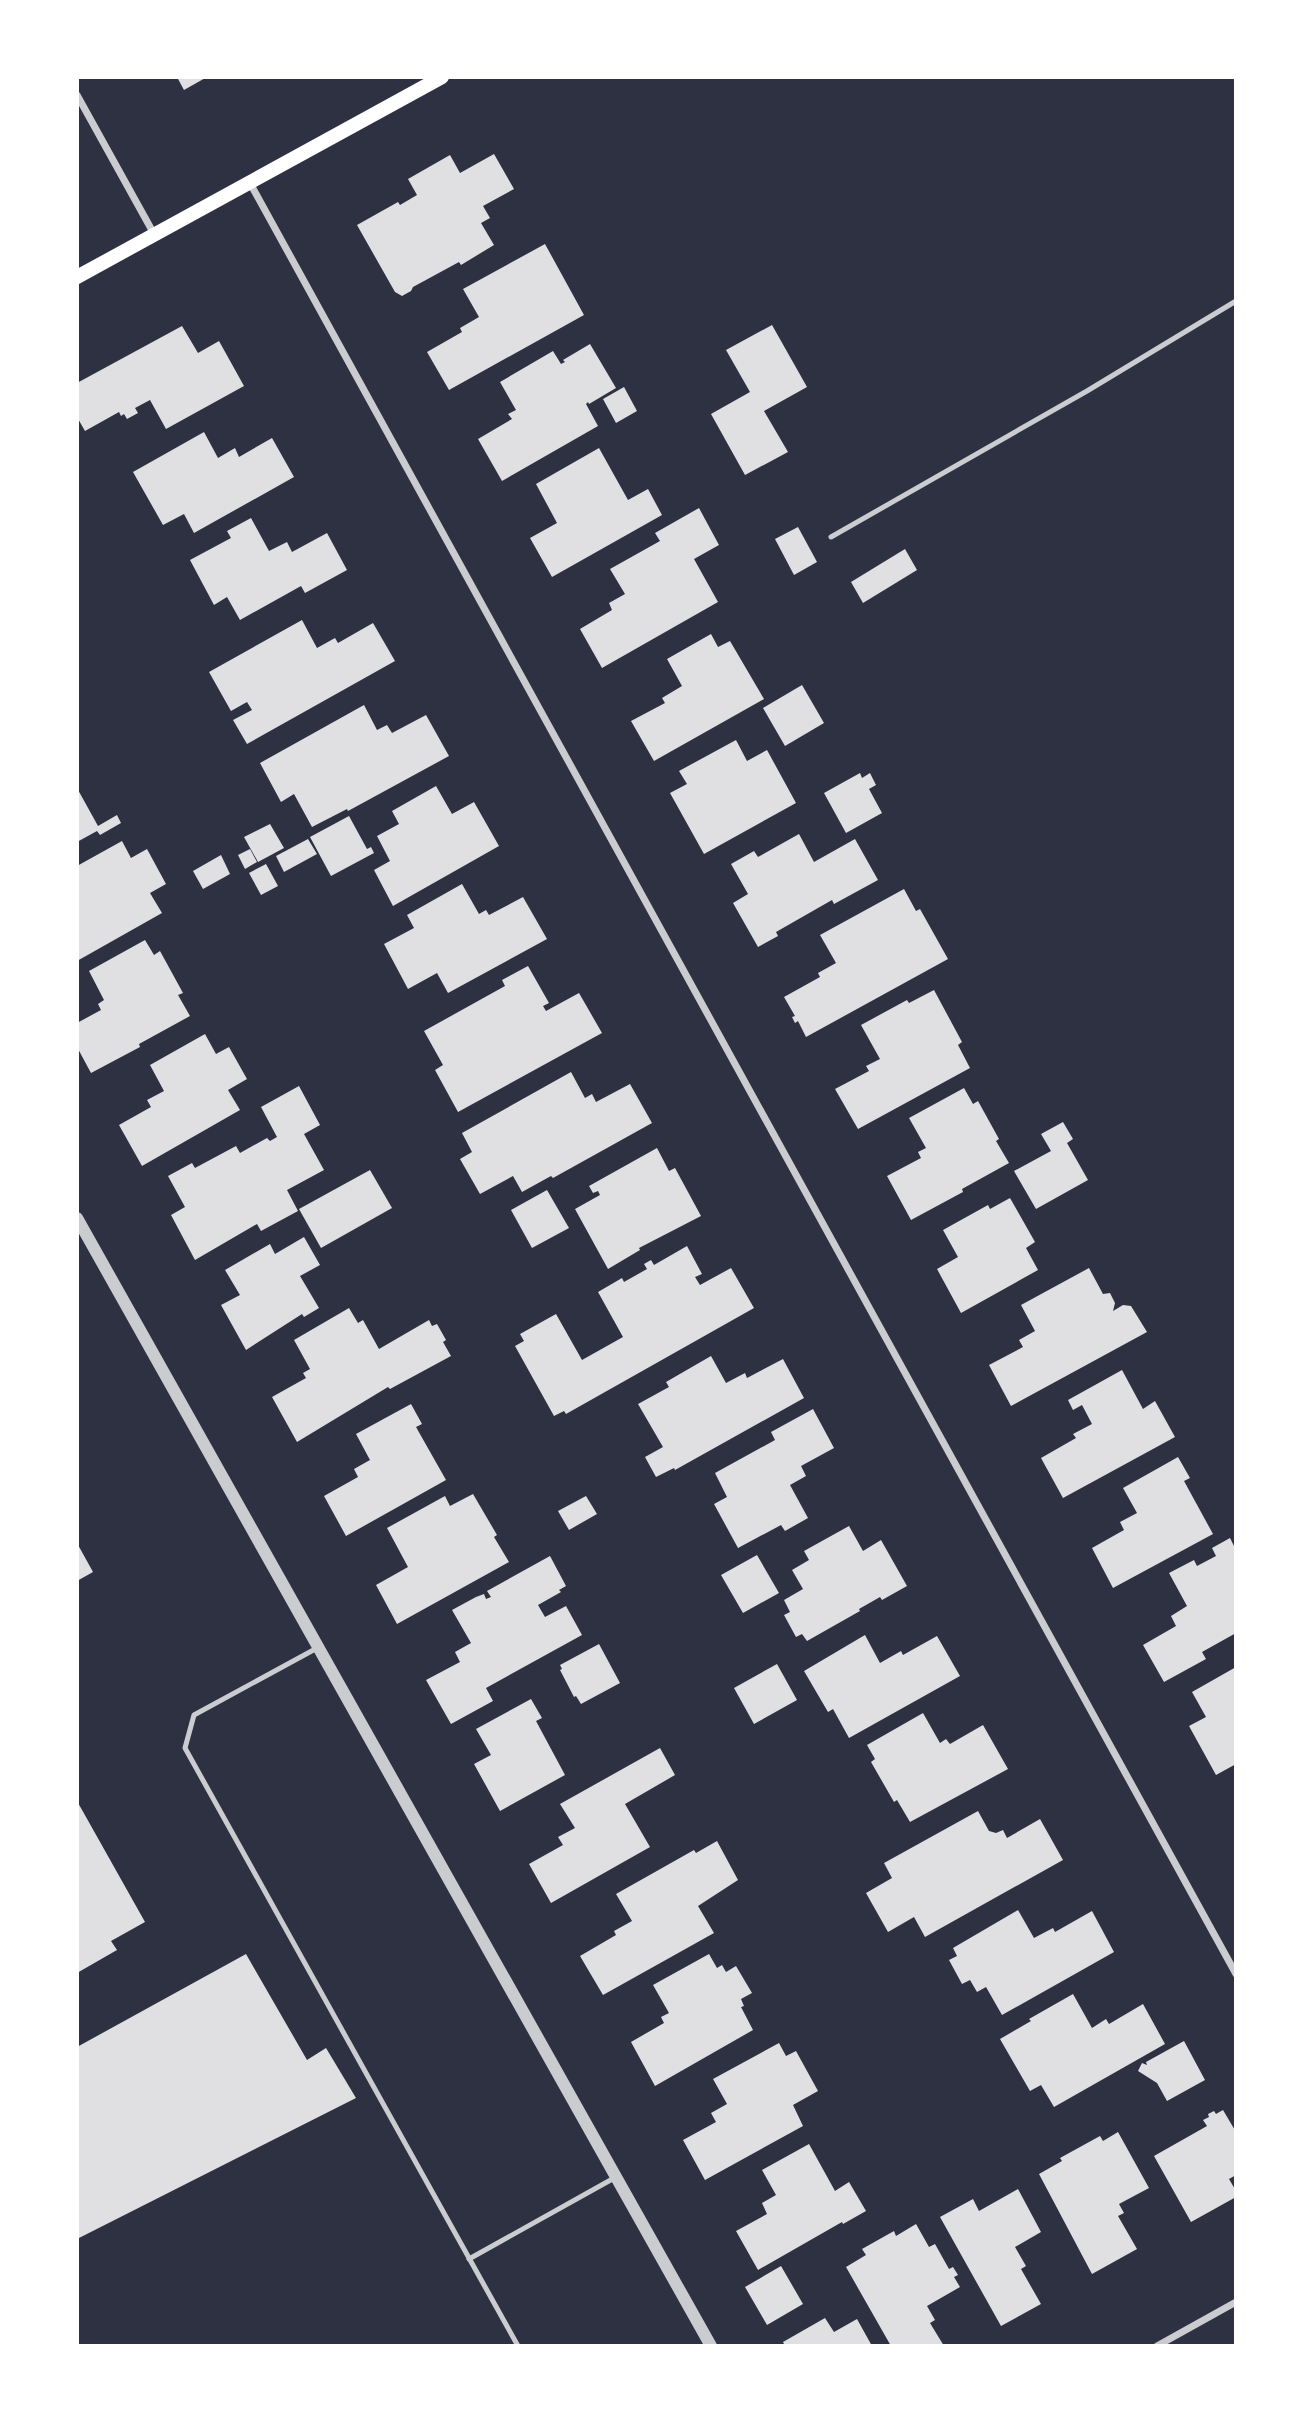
<svg xmlns="http://www.w3.org/2000/svg" width="1313" height="2423" font-family="Poppins,sans-serif">
  <style>
    .building { fill: #e0e0e3 }
    .lines { fill: none; stroke-linecap: round; stroke-linejoin: round }
    .service { stroke: #caccd0; stroke-width: 5 }
    .minor { stroke: #caccd0; stroke-width: 7 }
    .tertiary { stroke: #caccd0; stroke-width: 12 }
    .secondary { stroke: #fff; stroke-width: 14 }
  </style>
  <rect width="100%" height="100%" fill="#2d3142"/>
  <!-- building -->
  <g class="building">
    <polygon points="177,77 207,77 184,90"/>
    <polygon points="494,154 514,189 483,206 490,218 481,223 494,245 461,265 459,262 413,287 411,291 402,296 395,292 357,225 398,202 400,205 417,195 408,179 450,155 460,173"/>
    <polygon points="545,244 584,315 449,390 427,352 462,332 460,328 479,317 463,289"/>
    <polygon points="772,325 807,387 764,411 788,452 745,475 711,414 750,392 726,350"/>
    <polygon points="182,326 198,353 219,341 244,386 166,429 150,400 135,408 138,413 127,419 124,414 121,416 119,412 85,431 77,417 77,383"/>
    <polygon points="590,344 616,388 589,404 588,402 586,404 598,426 502,481 478,439 512,419 508,414 516,410 500,382 553,351 561,364 565,362 563,360"/>
    <polygon points="624,387 637,411 616,423 603,399"/>
    <polygon points="204,432 218,458 235,448 239,457 272,438 294,477 194,533 184,514 163,525 133,472"/>
    <polygon points="599,448 628,500 648,489 662,515 552,577 530,538 557,523 536,484"/>
    <polygon points="699,508 719,545 694,559 718,602 602,668 580,629 612,610 609,603 625,594 610,569 660,541 655,533"/>
    <polygon points="251,518 269,551 287,542 292,552 327,533 347,570 305,593 301,586 240,620 227,597 214,605 190,560 231,538 227,531"/>
    <polygon points="798,527 817,562 794,575 775,539"/>
    <polygon points="905,549 917,570 863,603 851,582"/>
    <polygon points="302,620 317,648 335,638 338,643 373,623 395,661 247,744 233,720 252,710 247,702 231,711 209,672"/>
    <polygon points="711,634 718,647 730,641 764,699 654,761 631,721 665,703 662,698 682,686 667,659"/>
    <polygon points="802,685 824,723 785,746 763,708"/>
    <polygon points="364,705 377,730 387,725 392,733 426,715 449,756 348,811 347,809 312,827 294,794 281,802 260,763"/>
    <polygon points="736,740 747,761 767,750 796,803 704,854 670,793 687,784 679,771"/>
    <polygon points="860,773 862,778 870,773 876,785 869,789 882,813 846,833 824,793"/>
    <polygon points="436,786 452,814 474,802 499,846 393,906 374,870 390,861 377,836 399,824 392,811"/>
    <polygon points="77,788 98,826 117,815 121,823 100,835 97,831 77,842"/>
    <polygon points="349,816 367,849 371,847 374,853 331,876 310,837"/>
    <polygon points="270,824 284,848 258,862 244,837"/>
    <polygon points="799,834 814,862 855,839 878,880 834,904 832,900 776,932 778,936 758,947 733,903 748,894 731,864 754,851 758,857"/>
    <polygon points="308,839 317,854 284,872 276,856"/>
    <polygon points="122,841 131,858 147,849 166,884 150,893 162,913 77,961 77,866"/>
    <polygon points="250,849 257,862 245,869 238,855"/>
    <polygon points="221,855 230,874 203,889 193,871"/>
    <polygon points="266,864 278,886 261,895 249,873"/>
    <polygon points="462,884 479,914 486,910 489,915 523,897 547,939 448,993 437,973 408,989 384,944 414,928 407,915"/>
    <polygon points="904,889 916,911 920,909 948,959 806,1037 798,1021 795,1023 792,1017 795,1016 784,997 820,977 818,973 836,963 820,935"/>
    <polygon points="145,940 154,955 160,951 183,993 178,995 190,1016 139,1044 140,1047 91,1073 77,1047 77,1023 101,1010 98,1004 104,1000 89,971"/>
    <polygon points="528,966 549,1003 543,1006 546,1011 579,993 602,1033 458,1112 435,1070 443,1065 424,1031 505,986 502,980"/>
    <polygon points="934,990 962,1042 958,1045 970,1068 858,1129 835,1089 869,1071 866,1066 880,1059 861,1025 907,1000 909,1003"/>
    <polygon points="205,1034 216,1054 229,1047 247,1079 228,1090 240,1110 142,1166 119,1125 151,1107 147,1100 164,1091 150,1065"/>
    <polygon points="571,1072 585,1098 592,1094 596,1102 630,1084 652,1123 553,1178 551,1176 522,1192 513,1176 480,1194 460,1159 472,1152 462,1133"/>
    <polygon points="299,1086 320,1125 304,1134 324,1170 287,1190 298,1211 261,1231 257,1224 195,1260 171,1215 185,1207 168,1176 192,1163 195,1168 236,1146 240,1153 267,1138 270,1141 277,1137 261,1107"/>
    <polygon points="964,1088 973,1104 978,1101 999,1139 996,1141 1009,1163 962,1189 963,1192 911,1220 887,1176 921,1158 918,1152 926,1148 909,1118"/>
    <polygon points="1063,1122 1073,1139 1067,1143 1088,1180 1036,1209 1014,1171 1051,1151 1041,1134"/>
    <polygon points="657,1148 669,1171 675,1168 701,1216 639,1248 640,1250 608,1269 575,1209 600,1195 598,1191 593,1193 589,1186"/>
    <polygon points="370,1170 392,1208 321,1248 299,1209"/>
    <polygon points="547,1190 569,1228 532,1248 511,1210"/>
    <polygon points="1010,1198 1035,1242 1026,1248 1038,1270 961,1313 937,1269 958,1257 943,1230 988,1205 990,1209"/>
    <polygon points="304,1237 320,1265 300,1276 319,1308 304,1317 302,1314 246,1350 221,1305 240,1295 225,1270 270,1244 275,1254"/>
    <polygon points="687,1246 702,1274 695,1277 700,1285 731,1268 754,1308 566,1414 564,1411 554,1416 515,1346 524,1341 520,1334 556,1314 582,1360 623,1337 598,1292 622,1278 624,1282 647,1269 644,1264 651,1260 654,1265"/>
    <polygon points="1089,1268 1103,1294 1110,1293 1115,1303 1113,1311 1123,1305 1131,1306 1147,1332 1011,1406 989,1365 1023,1347 1019,1340 1035,1331 1021,1305"/>
    <polygon points="349,1308 358,1323 363,1320 379,1349 429,1320 432,1326 437,1324 446,1340 443,1342 451,1356 390,1389 388,1387 297,1442 272,1397 306,1378 303,1373 310,1369 294,1340"/>
    <polygon points="711,1356 726,1383 745,1373 747,1378 783,1359 804,1398 675,1470 674,1468 656,1477 645,1457 663,1447 638,1404 669,1387 666,1382"/>
    <polygon points="1122,1370 1143,1409 1155,1401 1175,1437 1063,1498 1041,1458 1076,1438 1073,1434 1092,1424 1082,1405 1073,1410 1068,1400"/>
    <polygon points="411,1404 422,1424 416,1427 446,1480 346,1536 324,1496 358,1477 354,1469 370,1460 356,1434"/>
    <polygon points="813,1409 834,1448 801,1466 806,1476 790,1485 808,1518 785,1531 781,1525 738,1548 714,1504 727,1497 715,1473 775,1440 771,1432"/>
    <polygon points="1178,1457 1190,1478 1184,1481 1213,1534 1113,1588 1092,1548 1124,1530 1120,1522 1137,1513 1123,1488"/>
    <polygon points="473,1494 497,1535 494,1537 509,1562 397,1624 376,1585 408,1567 387,1528 445,1496 450,1506"/>
    <polygon points="586,1496 597,1514 569,1530 558,1511"/>
    <polygon points="849,1526 863,1551 881,1540 907,1586 882,1600 880,1597 859,1609 860,1611 807,1641 802,1634 796,1637 784,1615 790,1612 784,1600 803,1589 792,1570 809,1560 804,1551"/>
    <polygon points="1230,1538 1234,1546 1236,1545 1236,1633 1202,1652 1206,1659 1164,1682 1143,1645 1176,1626 1171,1616 1187,1606 1169,1573 1194,1560 1197,1566 1216,1556 1212,1548"/>
    <polygon points="77,1543 93,1572 77,1581"/>
    <polygon points="757,1555 779,1593 743,1613 721,1575"/>
    <polygon points="550,1556 566,1586 559,1590 561,1592 538,1605 545,1617 566,1606 582,1635 486,1688 493,1701 451,1724 426,1680 460,1662 455,1652 471,1643 452,1610 476,1597 484,1594 486,1599 491,1597 487,1591"/>
    <polygon points="865,1635 880,1663 901,1651 903,1655 937,1636 960,1676 849,1738 833,1709 828,1712 804,1671"/>
    <polygon points="599,1644 620,1683 581,1704 576,1696 574,1697 560,1670 562,1669 560,1665"/>
    <polygon points="777,1664 797,1700 754,1724 734,1688"/>
    <polygon points="1236,1667 1236,1764 1216,1775 1189,1726 1206,1717 1192,1692"/>
    <polygon points="531,1699 542,1718 536,1721 565,1775 500,1811 474,1764 491,1755 476,1729"/>
    <polygon points="923,1713 940,1743 946,1739 950,1744 983,1725 1008,1769 910,1822 897,1800 894,1802 871,1762 875,1759 867,1745"/>
    <polygon points="660,1748 675,1775 625,1804 650,1847 551,1903 529,1864 563,1845 558,1837 575,1828 560,1804"/>
    <polygon points="77,1801 145,1922 111,1941 117,1950 77,1973"/>
    <polygon points="978,1811 989,1831 996,1833 1003,1830 1007,1838 1040,1819 1063,1860 925,1937 914,1917 888,1932 866,1893 892,1878 884,1863"/>
    <polygon points="717,1841 738,1880 698,1906 714,1933 603,1995 580,1956 616,1935 614,1931 632,1921 616,1894 694,1850 696,1853"/>
    <polygon points="1018,1910 1034,1938 1053,1928 1055,1932 1092,1911 1114,1952 1002,2015 986,1987 977,1992 970,1980 962,1984 949,1960 957,1956 953,1948"/>
    <polygon points="246,1954 307,2060 326,2048 356,2098 77,2239 77,2047"/>
    <polygon points="709,1954 717,1968 722,1965 726,1972 736,1966 752,1993 741,1999 744,2006 741,2007 753,2030 655,2086 631,2042 664,2023 661,2017 669,2013 653,1985"/>
    <polygon points="1073,1994 1092,2028 1106,2019 1109,2024 1143,2004 1165,2044 1054,2107 1041,2085 1030,2091 1000,2039 1031,2021 1029,2019"/>
    <polygon points="1184,2041 1205,2080 1167,2101 1157,2083 1138,2071 1142,2063 1147,2065 1146,2062"/>
    <polygon points="779,2043 786,2056 796,2051 818,2091 793,2105 803,2126 705,2180 683,2140 716,2122 711,2113 727,2104 713,2079"/>
    <polygon points="1223,2110 1236,2132 1236,2175 1229,2179 1236,2191 1236,2197 1191,2222 1154,2156 1207,2126 1203,2120 1209,2117 1208,2114 1214,2111 1216,2114"/>
    <polygon points="1118,2132 1149,2188 1119,2204 1124,2213 1118,2216 1137,2249 1092,2274 1039,2174 1062,2161 1060,2158 1100,2136 1103,2141"/>
    <polygon points="809,2144 835,2191 849,2182 866,2211 843,2224 842,2222 758,2270 736,2231 767,2214 762,2203 776,2195 762,2170"/>
    <polygon points="1018,2189 1041,2232 1015,2247 1026,2266 1021,2269 1041,2304 1001,2326 940,2217 973,2199 979,2211"/>
    <polygon points="916,2224 929,2247 935,2244 949,2269 953,2267 958,2275 954,2277 960,2287 927,2306 935,2320 930,2323 944,2346 891,2346 846,2267 866,2255 862,2249 894,2231 896,2236"/>
    <polygon points="781,2266 803,2304 767,2325 745,2287"/>
    <polygon points="825,2318 834,2332 857,2319 872,2346 785,2346 783,2342"/>
  </g>
  <g class="lines">
    <!-- service -->
    <g class="service">
      <polyline points="831,537 1087,391 1236,301"/>
      <polyline points="319,1647 194,1715 185,1748 518,2346"/>
      <polyline points="469,2259 616,2177"/>
    </g>
    <!-- minor -->
    <g class="minor">
      <polyline points="77,95 154,234"/>
      <polyline points="250,183 1236,1974"/>
      <polyline points="1157,2346 1236,2302"/>
    </g>
    <!-- tertiary -->
    <polyline class="tertiary" points="77,1218 711,2346"/>
    <!-- secondary -->
    <polyline class="secondary" points="77,277 442,77"/>
  </g>
  <!-- border -->
  <rect width="1313" height="2423" fill="none" stroke="#ffffff" stroke-width="158"/>
</svg>
